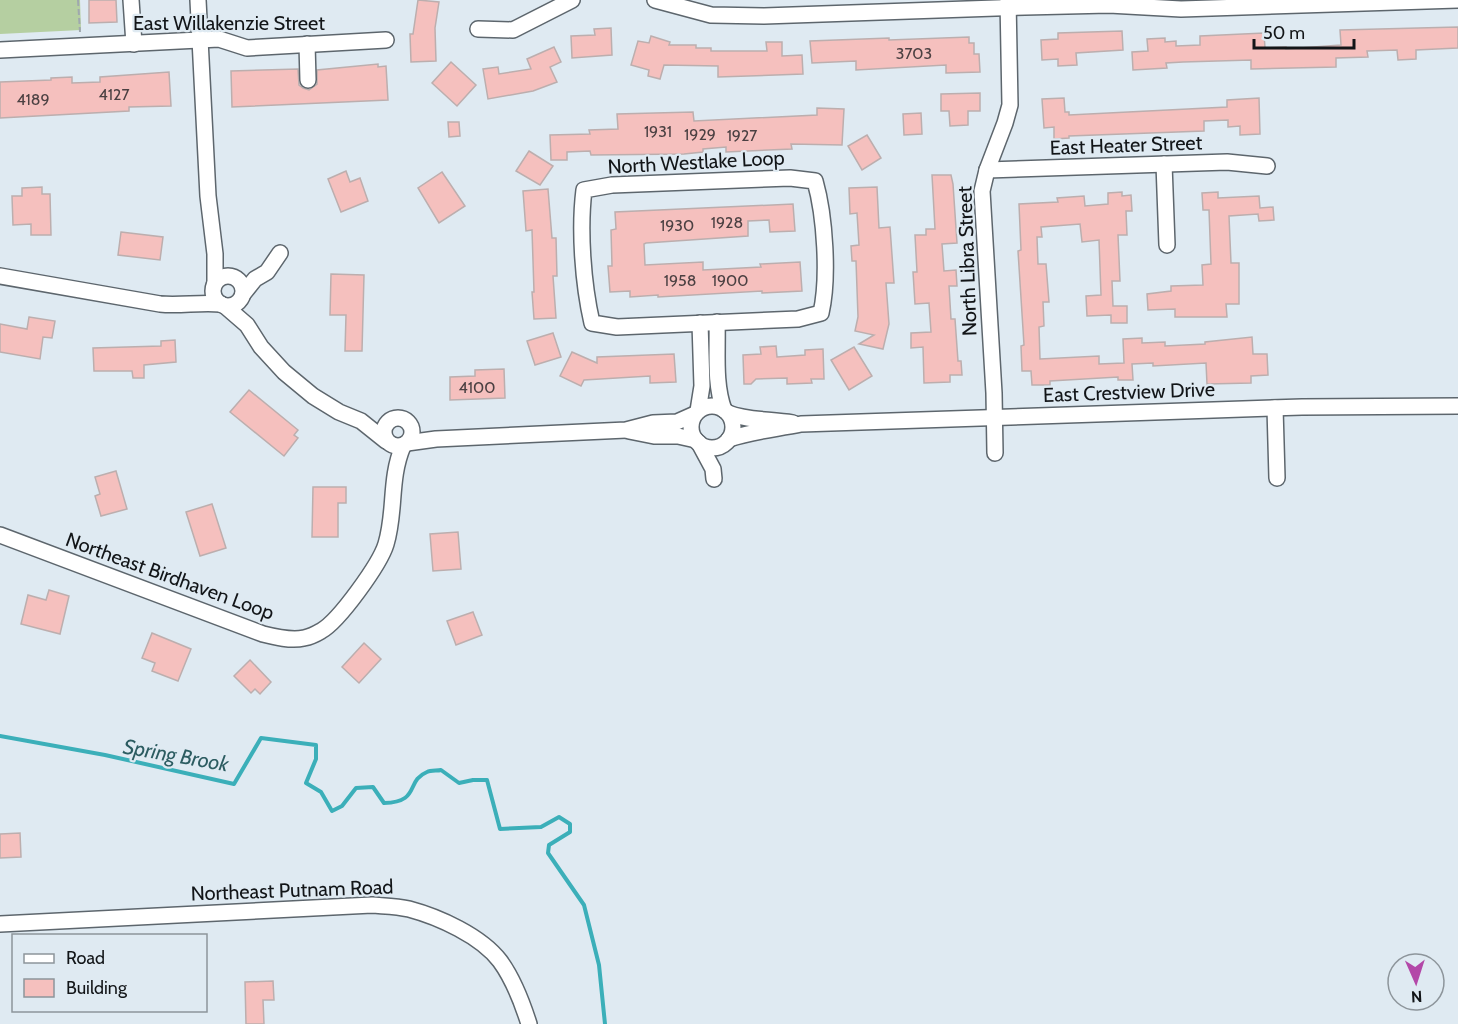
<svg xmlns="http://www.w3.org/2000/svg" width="1458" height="1024" font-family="Cabin,sans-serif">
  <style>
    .green { fill: #b5cfa1 }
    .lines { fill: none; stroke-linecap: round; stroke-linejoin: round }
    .stream { stroke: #3bafb9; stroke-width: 4 }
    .building { fill: #f5c0be; stroke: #bcaeae; stroke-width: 1.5 }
    .minor-casing { stroke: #5d666d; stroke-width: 18 }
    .path { stroke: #9fa8ae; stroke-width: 2; stroke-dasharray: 6 3; stroke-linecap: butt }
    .minor { stroke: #fff; stroke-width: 15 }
    .labels { text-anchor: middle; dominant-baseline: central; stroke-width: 4.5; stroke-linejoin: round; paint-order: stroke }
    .number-label { font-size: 16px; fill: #4b4042 }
    .street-label { font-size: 20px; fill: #121518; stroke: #dfeaf2 }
    .water-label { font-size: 21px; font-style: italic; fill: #2c5c61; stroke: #dfeaf2 }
  </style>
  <rect width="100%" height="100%" fill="#dfeaf2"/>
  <!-- green -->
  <polygon class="green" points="0,0 80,0 81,30 0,34"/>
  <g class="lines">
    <!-- stream -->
    <path class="stream" d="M0,736L105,755L234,784L261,738L316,745V759L306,783L321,792L332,811L342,806L356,788L373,787L384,803C421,802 405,781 427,772C431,770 437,771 441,770L459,783L473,780H487L500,829L541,827L559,817L570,824V832L549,845L548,853L584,905L599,965L605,1024"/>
  </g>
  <!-- building -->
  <g class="building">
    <polygon points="89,0 116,0 117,22 89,23"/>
    <polygon points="418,0 439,2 435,28 436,61 411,62 410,34 413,34"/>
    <polygon points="1458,27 1458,48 1416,50 1416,59 1398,60 1397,50 1367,51 1368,57 1336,58 1336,67 1251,69 1251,60 1183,62 1166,63 1167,68 1133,70 1132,52 1148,51 1147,39 1165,38 1165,42 1176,41 1176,46 1200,45 1200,36 1264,33 1265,48 1286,47 1286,49 1341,45 1340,30"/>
    <polygon points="611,28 612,55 572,58 571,36 595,35 594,29"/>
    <polygon points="1122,31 1123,50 1076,53 1077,65 1058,66 1058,59 1042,60 1041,40 1058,39 1058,33"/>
    <polygon points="651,36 670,42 669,45 696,45 696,48 711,48 711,51 767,51 766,42 782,42 782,56 802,55 803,74 718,77 718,66 664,65 660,79 648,76 649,70 631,65 638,41 649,43"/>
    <polygon points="969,37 969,43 974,43 974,54 979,54 980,72 946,73 946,65 856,70 856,61 812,63 810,41 889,38 889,40"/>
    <polygon points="554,47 561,62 550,67 557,82 533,91 488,99 483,69 498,67 499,74 531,69 527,59"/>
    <polygon points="451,62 476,85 457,106 432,83"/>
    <polygon points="378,64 378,67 386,66 388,100 232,107 231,71 298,69 299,85 303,88 309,90 317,84 317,70"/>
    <polygon points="169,72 171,106 129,107 129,111 0,118 0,82 51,80 51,78 72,77 72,83 100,82 100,77"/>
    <polygon points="980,93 980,111 968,111 968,125 950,126 949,111 941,111 941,94"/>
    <polygon points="1064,98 1065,112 1069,112 1069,115 1227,107 1227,100 1259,98 1260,134 1240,135 1240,126 1228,127 1228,120 1204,121 1204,131 1069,136 1069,138 1054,139 1054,127 1044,128 1042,99"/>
    <polygon points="817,108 844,109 842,145 791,144 792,149 726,152 726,147 703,149 703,152 684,154 591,155 590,151 567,152 567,160 551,160 550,135 590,134 589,130 618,129 617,114 693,112 694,121 817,115"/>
    <polygon points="921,113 922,134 904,135 903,114"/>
    <polygon points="448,122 459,122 460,136 449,137"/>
    <polygon points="867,135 881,158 862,170 848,146"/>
    <polygon points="529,151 553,166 540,185 516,171"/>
    <polygon points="346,171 350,182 360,178 368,201 341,212 328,179"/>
    <polygon points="442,172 465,206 439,223 418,188"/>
    <polygon points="932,175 951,175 953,184 957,243 942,244 944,271 956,270 957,286 949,286 951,319 955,319 958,361 961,361 962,375 950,375 950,382 924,383 923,347 911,348 911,333 931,332 929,303 915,304 913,272 917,272 915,235 926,235 926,229 935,229"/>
    <polygon points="42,187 42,194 50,194 51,235 31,235 31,224 13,225 12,196 22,196 22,188"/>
    <polygon points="877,187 879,228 890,227 894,283 886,283 889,324 883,349 859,344 874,335 855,331 858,317 856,261 852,261 851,246 859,245 857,213 850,214 849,188"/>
    <polygon points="548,189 552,238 556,238 557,276 553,276 556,318 534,319 532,292 534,292 532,230 526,231 523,191"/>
    <polygon points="1122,192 1122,196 1131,195 1132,211 1126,211 1127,235 1118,235 1120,281 1112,281 1113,306 1127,306 1127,323 1111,323 1111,315 1087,316 1086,296 1101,295 1099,240 1082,242 1080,224 1041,227 1042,237 1037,237 1038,264 1046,264 1049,302 1043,302 1044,326 1039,327 1040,359 1099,356 1099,364 1124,363 1123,339 1142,338 1142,343 1165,342 1165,346 1205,344 1205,342 1252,337 1253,354 1267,354 1268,375 1251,376 1251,383 1207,384 1206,363 1153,366 1153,363 1132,364 1133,380 1118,380 1118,377 1050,381 1050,385 1032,385 1031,371 1022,371 1021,346 1024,345 1018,251 1021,250 1019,204 1058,202 1057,198 1084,196 1085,206 1108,204 1108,193"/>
    <polygon points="1218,192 1218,198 1259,196 1260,208 1273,207 1274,220 1259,221 1258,214 1229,216 1231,263 1239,263 1239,304 1226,304 1227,317 1175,317 1175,309 1148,310 1147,294 1171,291 1171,286 1203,285 1202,265 1211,264 1209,210 1203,210 1202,193"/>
    <polygon points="793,204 795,231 770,232 769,220 748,221 748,236 646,243 644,244 645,265 703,262 703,270 761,267 760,264 800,262 802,291 762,293 762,291 658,297 658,295 630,297 630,291 610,292 608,266 612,266 611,230 616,229 615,212"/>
    <polygon points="121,232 163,237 160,260 118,255"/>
    <polygon points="331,274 364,275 362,351 345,351 346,315 330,315"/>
    <polygon points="29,317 55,321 52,338 43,337 40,359 0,352 0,324 27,329"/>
    <polygon points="553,333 561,357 535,365 527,341"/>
    <polygon points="175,340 176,362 144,365 144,378 133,378 132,371 94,371 93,348 161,346 161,341"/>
    <polygon points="776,346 777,357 805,355 805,350 823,349 824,379 811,379 812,383 787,384 787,378 756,379 751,384 744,384 743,355 761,354 760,347"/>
    <polygon points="854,347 872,376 849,390 831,360"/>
    <polygon points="572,352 597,363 597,357 674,354 676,382 650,383 650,376 584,380 581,386 560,376"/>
    <polygon points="504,369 505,398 450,400 450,377 475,376 475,370"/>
    <polygon points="249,390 298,430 294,435 298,438 284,456 230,412"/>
    <polygon points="116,471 127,509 101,516 95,496 100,494 95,477"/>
    <polygon points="313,487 346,487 346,503 338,503 338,537 312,537"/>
    <polygon points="212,504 226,548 200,556 186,512"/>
    <polygon points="458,532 461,569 433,571 430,534"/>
    <polygon points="49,590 69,596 60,634 21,624 28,595 46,600"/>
    <polygon points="473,612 482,635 456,645 447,621"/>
    <polygon points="152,633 191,649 178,681 152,671 155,663 142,658"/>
    <polygon points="364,643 381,659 359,683 342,667"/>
    <polygon points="250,660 271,682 260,694 255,689 251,693 234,676"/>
    <polygon points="20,833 21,857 0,858 0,834"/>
    <polygon points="273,981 274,1000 263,1000 264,1024 246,1024 245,982"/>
  </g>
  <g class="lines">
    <!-- minor casing -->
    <g class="minor-casing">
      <g id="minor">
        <polyline points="131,0 134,44"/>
        <polyline points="198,0 208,196 215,254 215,283"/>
        <polyline points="655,0 711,15 764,16 1025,7 1109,5 1181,9 1458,0"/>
        <polyline points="478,29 513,30 572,0"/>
        <polyline points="307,44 308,80"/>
        <polyline points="0,50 219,39 247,48 386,40"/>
        <polyline points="1164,164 1167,245"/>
        <polyline points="987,170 1227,162 1267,166"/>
        <path d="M790,178L815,181C825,216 829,278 821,313L798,319L617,327L592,323C583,284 579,230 584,190L612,185Z"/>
        <circle cx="228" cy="291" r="15"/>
        <path d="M0,276L160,304C180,306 200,302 221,304"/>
        <polyline points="243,294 255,279 267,272 280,253"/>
        <polyline points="225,306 247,325 261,347 284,372 313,396 339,412 361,421 386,441"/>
        <path d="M717,322C718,351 714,383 724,410"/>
        <circle cx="712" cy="427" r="21"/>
        <polyline points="1275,408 1277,478"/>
        <polyline points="698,411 702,386 700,323"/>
        <path d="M728,413C748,421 770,419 793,423"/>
        <circle cx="398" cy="432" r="14"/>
        <polyline points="629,431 654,436 678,436 696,440"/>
        <path d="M729,439C752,431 777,429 801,424L1302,407L1458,406"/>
        <polyline points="407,443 436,439 626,430 653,423 677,422 695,414"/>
        <polyline points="699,443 713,469 714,479"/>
        <polyline points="995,453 994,393 982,191 987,170 1005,123 1010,105 1008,0"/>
        <path d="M0,535L263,634C275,637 291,641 304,638C309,637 316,634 321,631C339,621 380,564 386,544C396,511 389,479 403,446"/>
        <path d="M0,924L372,905C384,906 397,906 409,909C439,917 481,936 500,961C514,980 522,1002 529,1024"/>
      </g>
    </g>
    <!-- path -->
    <polyline class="path" points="78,0 80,32"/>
    <!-- minor -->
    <use href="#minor" class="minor"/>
  </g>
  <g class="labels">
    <!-- number labels -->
    <g class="number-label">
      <text x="914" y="53">3703</text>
      <text x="114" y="94">4127</text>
      <text x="33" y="99">4189</text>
      <text x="658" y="131">1931</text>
      <text x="700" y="134">1929</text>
      <text x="742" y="135">1927</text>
      <text x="727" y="222">1928</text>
      <text x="677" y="225">1930</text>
      <text x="680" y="280">1958</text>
      <text x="730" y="280">1900</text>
      <text x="477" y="387">4100</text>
    </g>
    <!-- street labels -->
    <g class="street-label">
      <text x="229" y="23">East Willakenzie Street</text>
      <text transform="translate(1126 145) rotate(-2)">East Heater Street</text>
      <text transform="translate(696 162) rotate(-3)">North Westlake Loop</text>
      <text transform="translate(967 261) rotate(-92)">North Libra Street</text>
      <text transform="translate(1129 392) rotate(-2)">East Crestview Drive</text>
      <text transform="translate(170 576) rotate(20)">Northeast Birdhaven Loop</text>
      <text transform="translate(292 890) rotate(-2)">Northeast Putnam Road</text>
    </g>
    <!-- water labels -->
    <g class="water-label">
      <text transform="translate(176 755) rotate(10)">Spring Brook</text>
    </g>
  </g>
  <!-- legend -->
  <rect x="12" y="934" width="195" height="78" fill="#dfeaf2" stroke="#8d959b" stroke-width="1.5"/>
  <rect x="24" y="954" width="30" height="9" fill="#ffffff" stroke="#8d959b" stroke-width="1.5"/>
  <text x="66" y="964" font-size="18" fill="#121518">Road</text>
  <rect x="24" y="979" width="30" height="18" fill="#f5c0be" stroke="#8d959b" stroke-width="1.5"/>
  <text x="66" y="994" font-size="18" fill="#121518">Building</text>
  <!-- north arrow -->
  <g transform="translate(1416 982) rotate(177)"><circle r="28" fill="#dfeaf2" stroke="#8d959b" stroke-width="1.5"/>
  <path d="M0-4.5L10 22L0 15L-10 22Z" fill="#b348a8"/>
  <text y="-9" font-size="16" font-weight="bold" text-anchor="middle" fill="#121518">N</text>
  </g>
  <!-- scale -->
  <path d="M1254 39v9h100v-9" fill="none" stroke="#121518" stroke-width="3"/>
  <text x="1263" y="39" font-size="18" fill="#121518" stroke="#dfeaf2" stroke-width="4.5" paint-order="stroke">50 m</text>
</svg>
